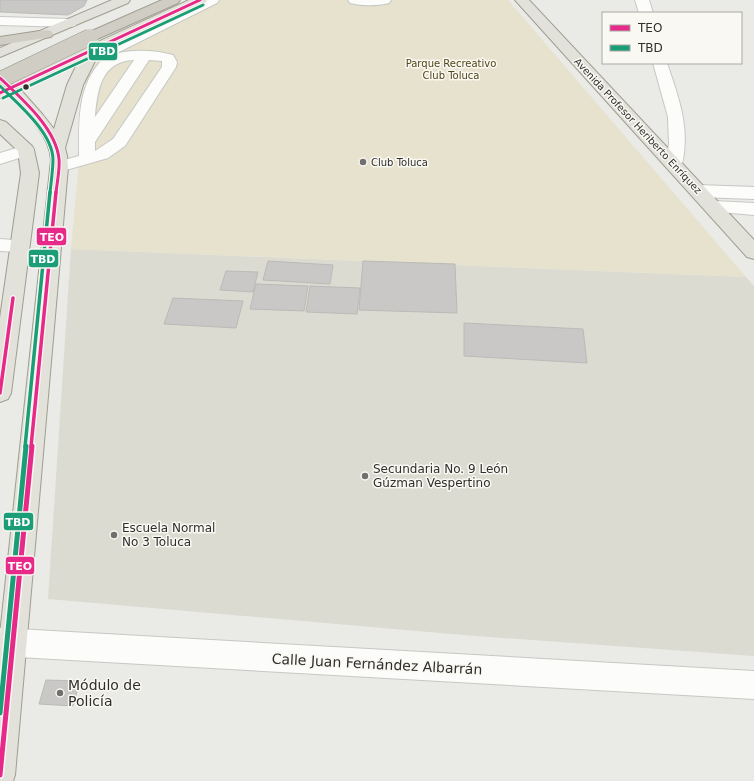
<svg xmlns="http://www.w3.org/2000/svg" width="754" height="781" font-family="'DejaVu Sans',sans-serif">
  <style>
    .built { fill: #dcdbd2 }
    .green { fill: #e6e2ce }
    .building { fill: #c9c8c6; stroke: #babab7 }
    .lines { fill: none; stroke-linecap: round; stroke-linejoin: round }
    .minor-casing { stroke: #c7c7c4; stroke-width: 2 }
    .major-casing { stroke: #9f9e91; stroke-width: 2 }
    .highway-casing { stroke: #9f9e91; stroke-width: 2 }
    .minor { fill: #fcfcfb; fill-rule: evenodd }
    .major { fill: #e2e1da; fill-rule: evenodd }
    .highway { fill: #d0cec4; fill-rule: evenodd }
    .highway-bridge-casing { stroke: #9f9e91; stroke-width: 17; stroke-linecap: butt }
    .highway-bridge { stroke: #d0cec4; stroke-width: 16 }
    .bus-1-far2-casing { stroke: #f9f8f2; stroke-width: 5 }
    .bus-1-far1-casing { stroke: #f9f8f2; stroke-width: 6 }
    .bus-1-casing { stroke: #f9f8f2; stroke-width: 8 }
    .bus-2-far2-casing { stroke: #f9f8f2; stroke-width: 5 }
    .bus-2-far1-casing { stroke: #f9f8f2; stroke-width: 6 }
    .bus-2-casing { stroke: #f9f8f2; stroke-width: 8 }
    .bus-1-far2 { stroke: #e7298a; stroke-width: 3 }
    .bus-1-far1 { stroke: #e7298a; stroke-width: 3.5 }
    .bus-1 { stroke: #e7298a; stroke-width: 5 }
    .bus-2-far2 { stroke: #1b9e77; stroke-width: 3 }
    .bus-2-far1 { stroke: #1b9e77; stroke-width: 3.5 }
    .bus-2 { stroke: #1b9e77; stroke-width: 5 }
    .bus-dot { fill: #302f2d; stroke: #f9f8f2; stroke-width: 1.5 }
    .poi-dot { fill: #71706e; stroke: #f9f8f2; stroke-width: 1.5 }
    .labels { text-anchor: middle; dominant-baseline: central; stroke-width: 3; stroke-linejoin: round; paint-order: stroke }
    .far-park-label { font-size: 10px; fill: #504716; stroke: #f9f8f2 }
    .far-street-label { font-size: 10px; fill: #302f2d; stroke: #f9f8f2 }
    .far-poi-label { font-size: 10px; fill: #302f2d; stroke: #f9f8f2; text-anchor: start }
    .poi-label { font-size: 12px; fill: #302f2d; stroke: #f9f8f2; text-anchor: start }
    .near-street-label { font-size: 14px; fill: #302f2d; stroke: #f9f8f2 }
    .near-poi-label { font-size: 14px; fill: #302f2d; stroke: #f9f8f2; text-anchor: start }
    .line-badge { stroke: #f9f8f2; stroke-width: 1.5 }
    .badge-label { font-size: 11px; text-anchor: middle; font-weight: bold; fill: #fff }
  </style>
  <rect width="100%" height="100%" fill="#eaeae6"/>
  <!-- built -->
  <polygon class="built" points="71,249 746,277 754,286 754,656 463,635 48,599"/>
  <!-- green -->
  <polygon class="green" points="219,0 508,0 746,277 71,249 87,75 96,59"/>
  <!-- building -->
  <g class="building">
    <polygon points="0,0 87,0 84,6 68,15 0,12"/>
    <polygon points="268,261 333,265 330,284 263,280"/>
    <polygon points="363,261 455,264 457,313 359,310"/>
    <polygon points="226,271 258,272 253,292 220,290"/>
    <polygon points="256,284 308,286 304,311 250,309"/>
    <polygon points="310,286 360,288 357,314 306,312"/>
    <polygon points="173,298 243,301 236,328 164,324"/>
    <polygon points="464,323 583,329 587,363 464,356"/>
    <polygon points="46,680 80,681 73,706 39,704"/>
  </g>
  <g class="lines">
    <!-- minor casing -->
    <g class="minor-casing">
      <g id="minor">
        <path d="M202,0H219L217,3L115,54C134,49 154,50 173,55L177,62L176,67L125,146L108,158L59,172L53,171L50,167L53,163L79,156C79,121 77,84 104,58L99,57L97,54L99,51ZM134,60L95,117C97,91 101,61 134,60ZM149,60L162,61V67L113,139L95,151V142Z"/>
        <path d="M348,0H391L389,3C378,6 361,6 350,3Z"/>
        <polygon points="635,0 649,0 653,13 639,13"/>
        <polygon points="0,17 70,19 75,20 77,23 75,26 70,27 0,25"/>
        <path d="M653,63H667C677,93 688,121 684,153C683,159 683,163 680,168L674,169L668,168L666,164L669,143L668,117Z"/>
        <polygon points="26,145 32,146 34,150 32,154 0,164 0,153"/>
        <polygon points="698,185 754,187 754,199 698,197 692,195 689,191 692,187"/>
        <polygon points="714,201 754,203 754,215 708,211 705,207 708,203"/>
        <polygon points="0,239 27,241 29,246 27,251 20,252 0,251"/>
        <polygon points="0,628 754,671 754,699 0,656"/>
      </g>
    </g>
    <!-- major casing -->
    <g class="major-casing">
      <g id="major">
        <polygon points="112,0 130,0 128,3 0,57 0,48"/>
        <path d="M189,0H207L205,3L99,53L83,85L65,148L67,156L68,167L15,775L13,781H0V634L51,160C50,135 25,112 8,95L0,98V87ZM78,62L67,85L54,129L43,115L20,89Z"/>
        <polygon points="515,0 529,0 754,240 754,259 747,257"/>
        <polygon points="0,120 6,122 32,146 34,150 39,173 11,393 8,399 0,402 0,318 21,173 18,151 0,134"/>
      </g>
    </g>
    <!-- highway casing -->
    <g class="highway-casing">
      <g id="highway">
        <polygon points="162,0 180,0 178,3 95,40 90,41 85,40 83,37 85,34"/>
        <polygon points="46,30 51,31 53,34 51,37 0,45 0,37"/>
        <path d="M0,73C7,75 13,82 18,88L15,91C8,93 5,92 0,87Z"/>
      </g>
    </g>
    <!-- minor -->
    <use href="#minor" class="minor"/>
    <!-- major -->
    <use href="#major" class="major"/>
    <!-- highway -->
    <use href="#highway" class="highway"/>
    <!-- highway-bridge casing -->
    <g class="highway-bridge-casing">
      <polyline id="highway-bridge" points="0,80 90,37"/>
    </g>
    <!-- highway-bridge -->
    <use href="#highway-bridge" class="highway-bridge"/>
    <!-- bus-1-far2 casing -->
    <g class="bus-1-far2-casing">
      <g id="bus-1-far2">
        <path d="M0,78C21,98 56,128 59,159C60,170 57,182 56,193"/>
        <polyline points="0,93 200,0"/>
      </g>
    </g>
    <!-- bus-1-far1 casing -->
    <g class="bus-1-far1-casing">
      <g id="bus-1-far1">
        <polyline points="0,393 13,298"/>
        <polyline points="31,447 56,192"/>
      </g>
    </g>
    <!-- bus-1 casing -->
    <g class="bus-1-casing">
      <polyline id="bus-1" points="0,775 32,446"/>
    </g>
    <!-- bus-2-far2 casing -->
    <g class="bus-2-far2-casing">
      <g id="bus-2-far2">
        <path d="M0,86C18,104 52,132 53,159C53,170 51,182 50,193"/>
        <polyline points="3,98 203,5"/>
      </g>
    </g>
    <!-- bus-2-far1 casing -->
    <g class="bus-2-far1-casing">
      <polyline id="bus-2-far1" points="25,447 50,192"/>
    </g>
    <!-- bus-2 casing -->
    <g class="bus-2-casing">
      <polyline id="bus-2" points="0,713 26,446"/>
    </g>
    <!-- bus-1-far2 -->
    <use href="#bus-1-far2" class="bus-1-far2"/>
    <!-- bus-1-far1 -->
    <use href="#bus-1-far1" class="bus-1-far1"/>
    <!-- bus-1 -->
    <use href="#bus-1" class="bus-1"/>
    <!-- bus-2-far2 -->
    <use href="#bus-2-far2" class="bus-2-far2"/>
    <!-- bus-2-far1 -->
    <use href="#bus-2-far1" class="bus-2-far1"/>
    <!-- bus-2 -->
    <use href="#bus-2" class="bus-2"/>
  </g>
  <!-- markers -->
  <circle class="bus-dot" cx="26" cy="87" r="3.5"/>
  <g class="poi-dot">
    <circle cx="363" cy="162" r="4"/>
    <circle cx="365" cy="476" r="4"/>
    <circle cx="114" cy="535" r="4"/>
    <circle cx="60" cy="693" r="4"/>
  </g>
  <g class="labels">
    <!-- far-park labels -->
    <g class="far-park-label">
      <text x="451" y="63">Parque Recreativo<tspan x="451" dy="12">Club Toluca</tspan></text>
    </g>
    <!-- far-street labels -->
    <g class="far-street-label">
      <text transform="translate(638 126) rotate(47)">Avenida Profesor Heriberto Enríquez</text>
    </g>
    <!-- far-poi labels -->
    <g class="far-poi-label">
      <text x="371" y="162">Club Toluca</text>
    </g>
    <!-- poi labels -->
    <g class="poi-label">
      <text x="373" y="469">Secundaria No. 9 León<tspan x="373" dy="14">Gúzman Vespertino</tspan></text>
      <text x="122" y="528">Escuela Normal<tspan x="122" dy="14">No 3 Toluca</tspan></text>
    </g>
    <!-- near-street labels -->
    <g class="near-street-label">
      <text transform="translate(377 664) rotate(3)">Calle Juan Fernández Albarrán</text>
    </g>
    <!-- near-poi labels -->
    <g class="near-poi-label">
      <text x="68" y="685">Módulo de<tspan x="68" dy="16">Policía</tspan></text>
    </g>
  </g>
  <g class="line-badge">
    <rect x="88" y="42" width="30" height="19" rx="4" fill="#1b9e77"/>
    <rect x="36" y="227" width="31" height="19" rx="4" fill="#e7298a"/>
    <rect x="28" y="249" width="31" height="19" rx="4" fill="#1b9e77"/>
    <rect x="3" y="512" width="31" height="19" rx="4" fill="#1b9e77"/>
    <rect x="5" y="556" width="30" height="19" rx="4" fill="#e7298a"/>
  </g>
  <g class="badge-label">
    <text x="103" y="55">TBD</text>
    <text x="52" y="241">TEO</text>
    <text x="43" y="263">TBD</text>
    <text x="18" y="526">TBD</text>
    <text x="20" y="570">TEO</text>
  </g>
  <!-- legend -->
  <rect x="602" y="12" width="140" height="52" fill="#f9f8f2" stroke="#a9a8a3"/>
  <rect x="610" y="25" width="20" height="6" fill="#e7298a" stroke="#a9a8a3"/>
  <text x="638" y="32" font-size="12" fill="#302f2d">TEO</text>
  <rect x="610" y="45" width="20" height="6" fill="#1b9e77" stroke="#a9a8a3"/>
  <text x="638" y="52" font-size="12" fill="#302f2d">TBD</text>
</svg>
